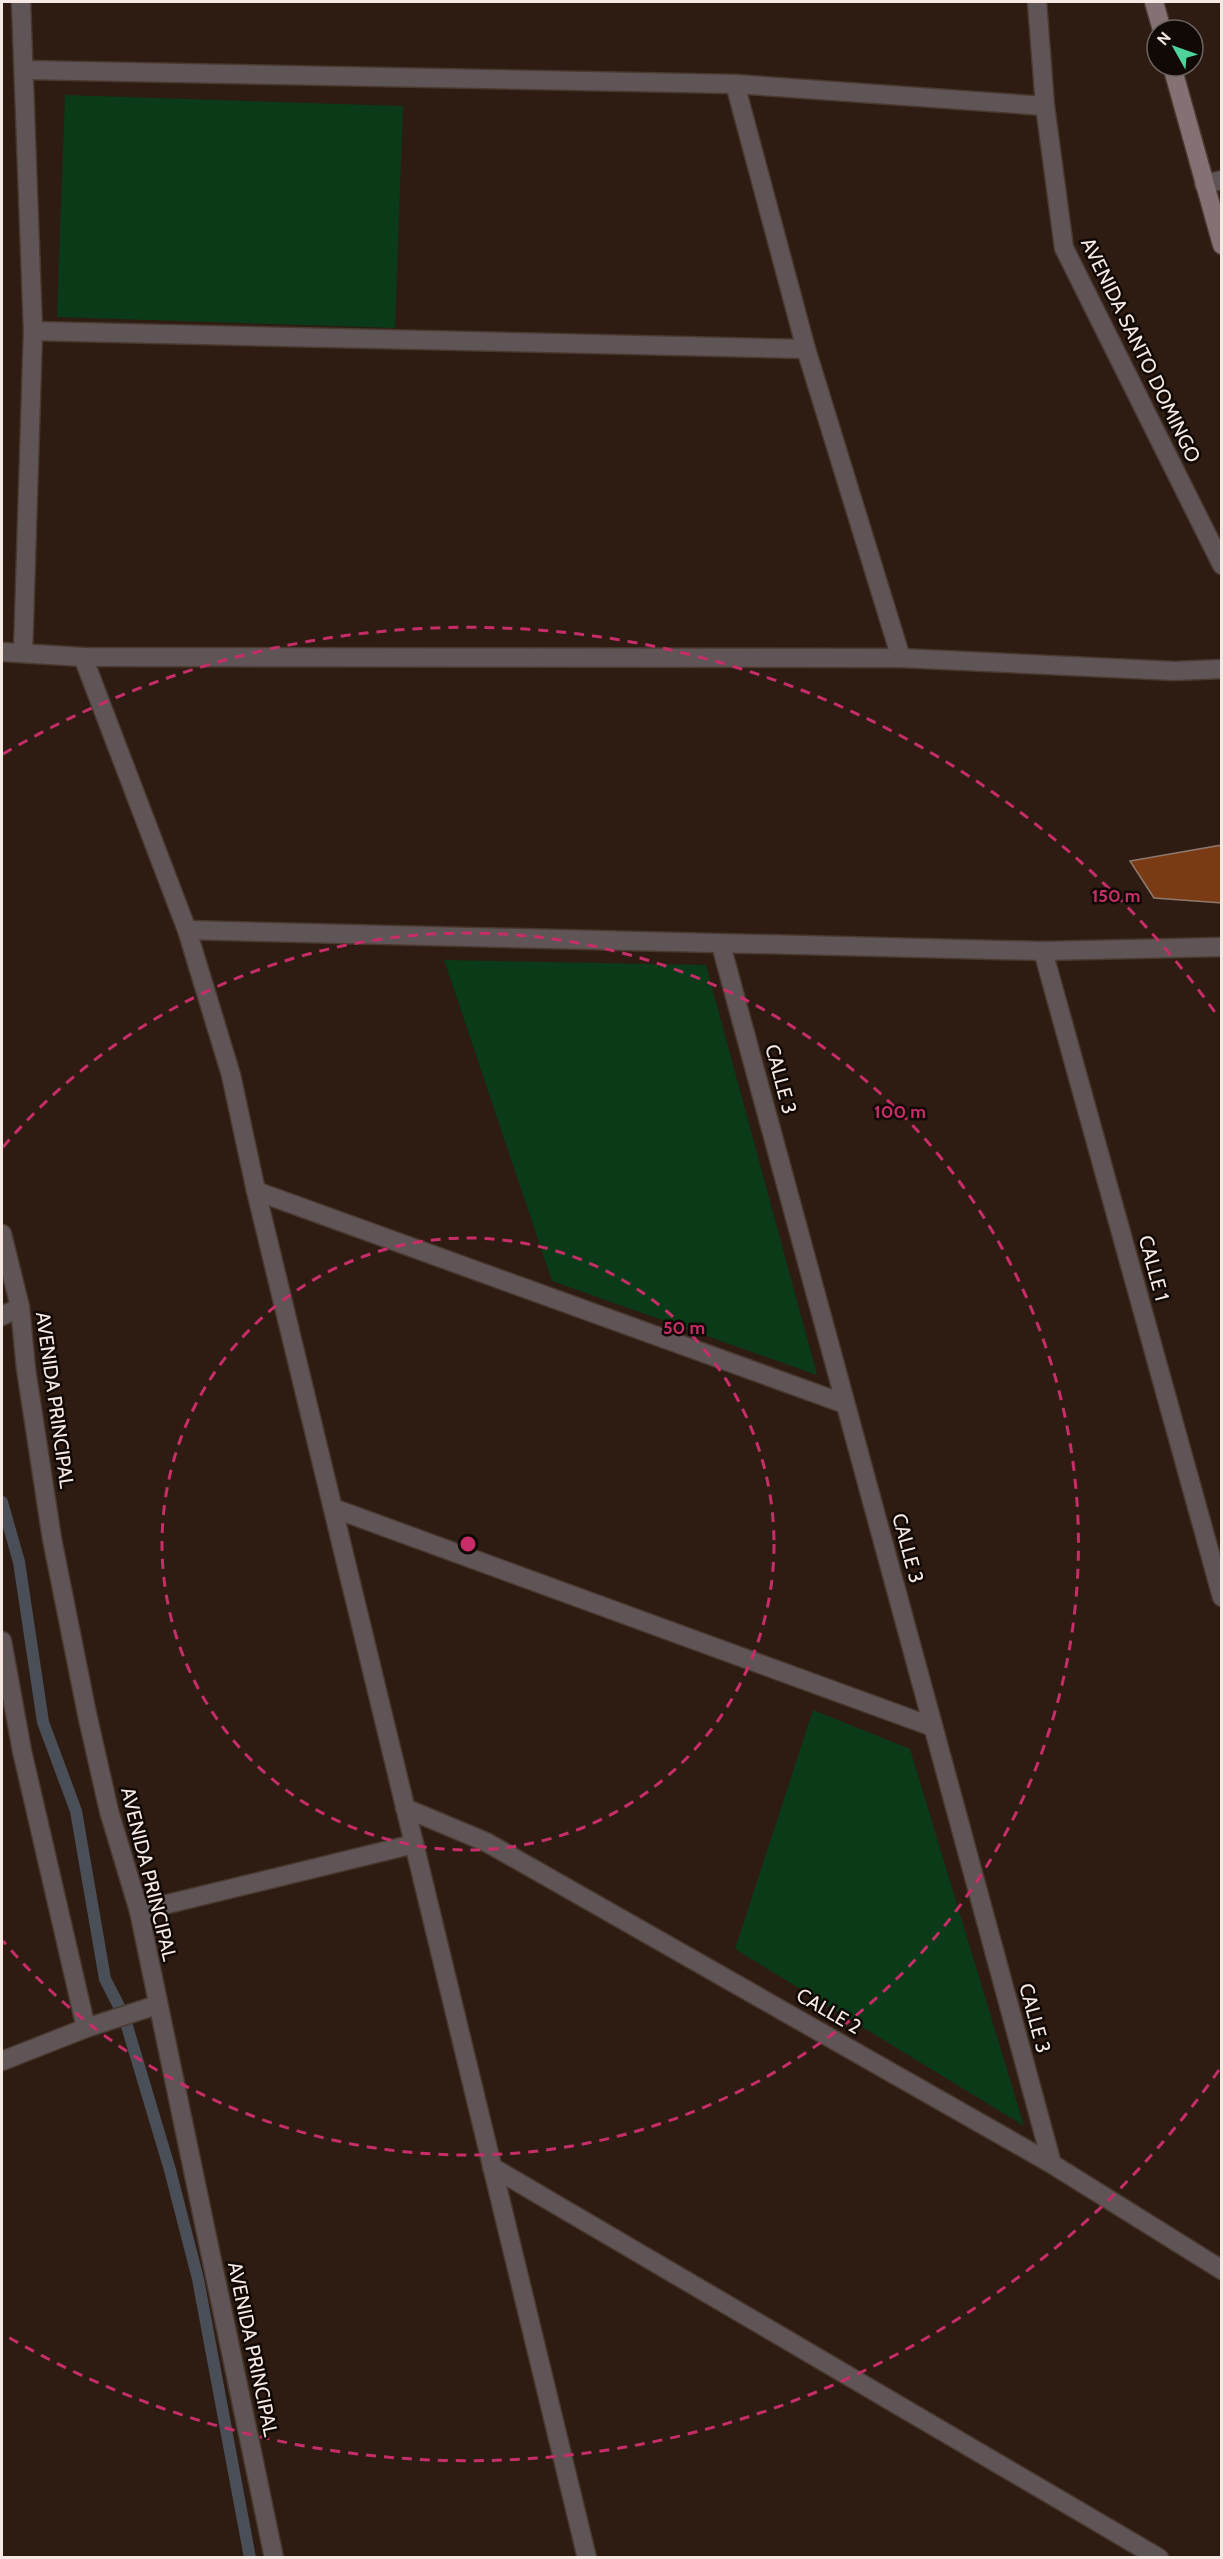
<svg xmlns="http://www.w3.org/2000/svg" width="1223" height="2559" font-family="Cabin,sans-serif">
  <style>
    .green { fill: #0a3a17 }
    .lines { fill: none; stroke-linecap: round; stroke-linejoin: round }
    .stream { stroke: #4a4f57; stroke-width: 12 }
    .building { fill: #793a14; stroke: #90796d; stroke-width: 1.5 }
    .street-casing { stroke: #4a3930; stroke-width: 21 }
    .secondary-casing { stroke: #4a3930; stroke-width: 21 }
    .street { stroke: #605556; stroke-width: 18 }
    .secondary { stroke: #837173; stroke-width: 18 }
    .ring { fill: none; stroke: #c72d68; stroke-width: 3; stroke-dasharray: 10 8 }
    .labels { text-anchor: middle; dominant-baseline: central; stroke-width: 5; stroke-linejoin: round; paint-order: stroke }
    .street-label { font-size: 20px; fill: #f6e8e2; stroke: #100905 }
    .centre { fill: #c72d68; stroke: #100905; stroke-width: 3 }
    .ring-label { font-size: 18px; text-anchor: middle; font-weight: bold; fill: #c72d68; stroke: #100905; stroke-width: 5; stroke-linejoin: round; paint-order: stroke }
  </style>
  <rect width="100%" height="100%" fill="#2e1c13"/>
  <!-- green -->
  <g class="green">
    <polygon points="65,95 403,106 395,328 57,317"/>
    <polygon points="444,960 706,965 817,1375 552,1281"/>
    <polygon points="813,1710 910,1749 1024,2126 735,1949"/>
  </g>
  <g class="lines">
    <!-- stream -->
    <polyline class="stream" points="2,1502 19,1562 43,1722 76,1811 105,1979 124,2016 170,2170 198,2279 250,2558"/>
  </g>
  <!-- building -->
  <polygon class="building" points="1222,845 1222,903 1154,898 1130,861"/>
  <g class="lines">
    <!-- street casing -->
    <g class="street-casing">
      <g id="street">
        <polyline points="21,2 33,331 23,653"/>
        <polyline points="1037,2 1045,106 1064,248 1222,565"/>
        <polyline points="25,70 735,84 1045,106"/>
        <polyline points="735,84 806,349 901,658"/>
        <polyline points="1204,184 1222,180"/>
        <polyline points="33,331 806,349"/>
        <polyline points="2,652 83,657 901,658 1175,671 1222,669"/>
        <polyline points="83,657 187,930 231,1075 256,1191 587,2558"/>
        <polyline points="187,930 1043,951 1222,947"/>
        <polyline points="721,945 1052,2164"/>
        <polyline points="1043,951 1222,1597"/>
        <polyline points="256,1191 845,1404"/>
        <polyline points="2,1234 20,1307 26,1369 52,1539 87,1714 109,1811 139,1911 274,2558"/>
        <polyline points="2,1316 20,1307"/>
        <polyline points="333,1508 933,1727"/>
        <polyline points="2,1641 22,1751 86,2028"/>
        <polyline points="405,1808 486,1842 1052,2164 1222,2270"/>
        <polyline points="139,1911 414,1844"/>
        <polyline points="2,2061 86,2028 157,2005"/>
        <polyline points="492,2167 1159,2558"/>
      </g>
    </g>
    <!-- secondary casing -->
    <g class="secondary-casing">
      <g id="secondary">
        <polyline points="1154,2 1162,30"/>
        <polyline points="1172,66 1222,245"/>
      </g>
    </g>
    <!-- street -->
    <use href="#street" class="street"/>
    <!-- secondary -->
    <use href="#secondary" class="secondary"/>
  </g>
  <!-- distance rings -->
  <g class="ring">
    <circle cx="468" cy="1544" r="306"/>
    <path d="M3 1147A611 611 0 1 1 3 1941"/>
    <path d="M1219 2070A917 917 0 0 1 3 2334M3 754A917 917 0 0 1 1219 1018"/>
  </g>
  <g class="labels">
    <!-- street labels -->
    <g class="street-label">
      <text transform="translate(1141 350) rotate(64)">AVENIDA SANTO DOMINGO</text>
      <text transform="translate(781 1079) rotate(75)">CALLE 3</text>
      <text transform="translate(1154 1268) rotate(75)">CALLE 1</text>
      <text transform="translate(55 1400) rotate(82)">AVENIDA PRINCIPAL</text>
      <text transform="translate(908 1548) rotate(75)">CALLE 3</text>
      <text transform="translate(149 1874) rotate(76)">AVENIDA PRINCIPAL</text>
      <text transform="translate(829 2011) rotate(30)">CALLE 2</text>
      <text transform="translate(1035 2018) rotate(75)">CALLE 3</text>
      <text transform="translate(253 2349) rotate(78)">AVENIDA PRINCIPAL</text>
    </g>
  </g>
  <circle cx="468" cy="1544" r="9" class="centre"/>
  <g class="ring-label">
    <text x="1116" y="902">150 m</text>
    <text x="900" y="1118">100 m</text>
    <text x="684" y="1334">50 m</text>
  </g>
  <!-- border -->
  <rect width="1223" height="2559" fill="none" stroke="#f6e8e2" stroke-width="6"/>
  <!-- north arrow -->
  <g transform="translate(1175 48) rotate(310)"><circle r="28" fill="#100905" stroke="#6c625d" stroke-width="1.5"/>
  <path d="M0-4.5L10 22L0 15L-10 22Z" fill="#4dd39a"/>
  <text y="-9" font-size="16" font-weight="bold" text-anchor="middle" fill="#f6e8e2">N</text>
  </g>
</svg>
